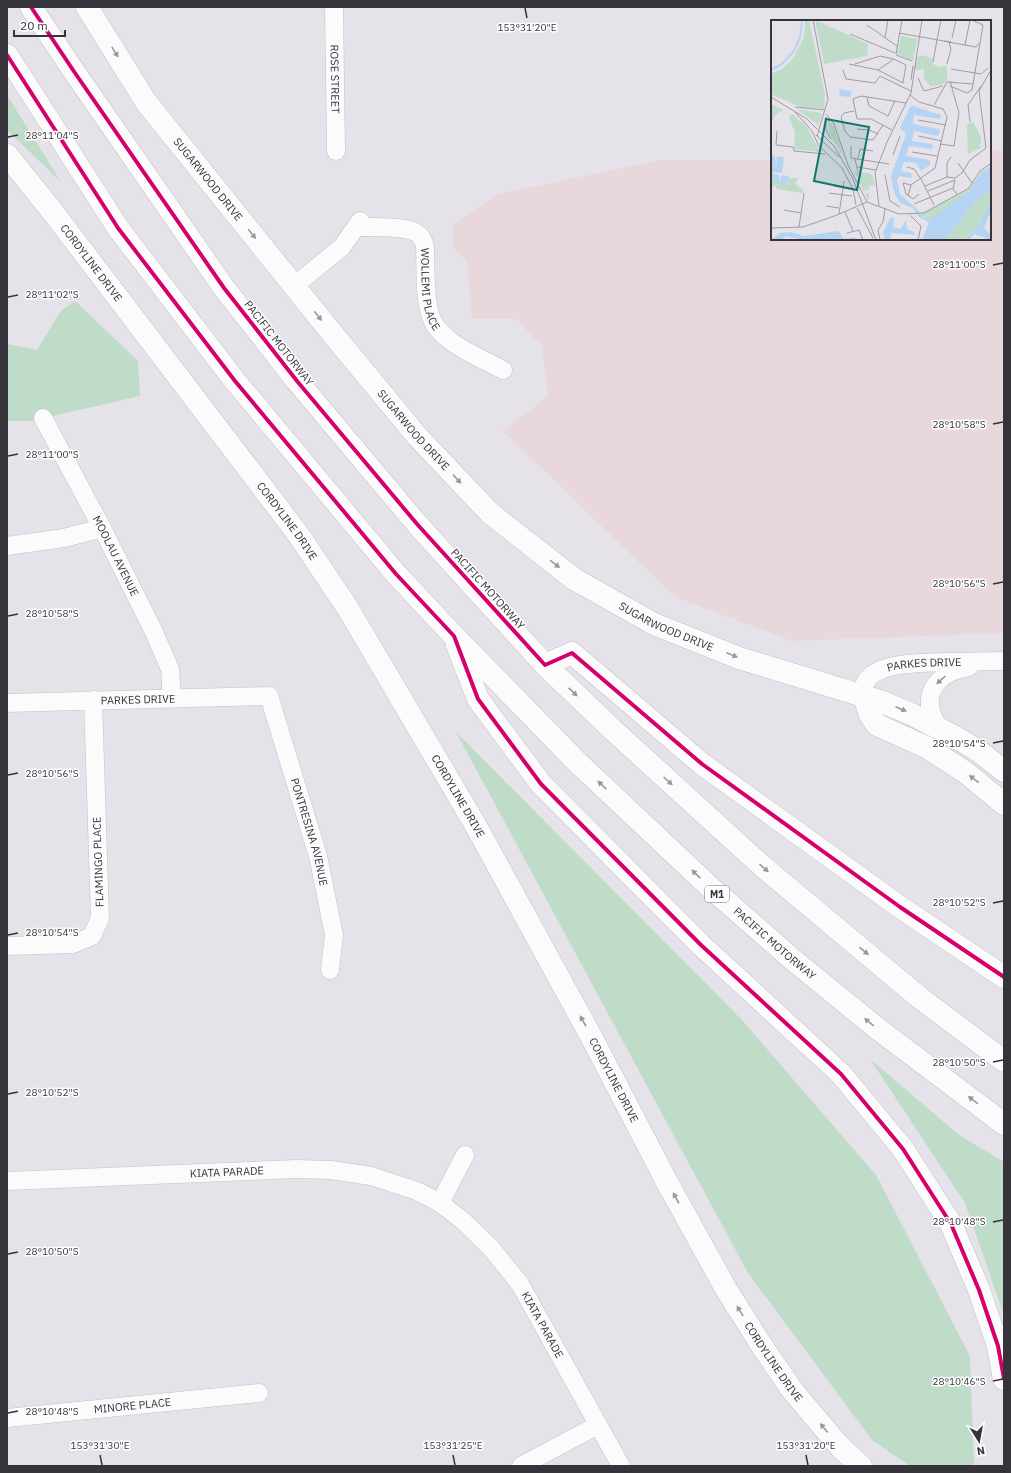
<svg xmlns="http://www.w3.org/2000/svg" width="1011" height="1473" font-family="'IBM Plex Sans',sans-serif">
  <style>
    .industrial { fill: #e8d8db }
    .green { fill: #bedcc7 }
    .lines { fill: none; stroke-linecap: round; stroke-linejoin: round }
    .minor-casing { stroke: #c3c0c7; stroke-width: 19 }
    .tertiary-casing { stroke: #c3c0c7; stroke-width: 23 }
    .motorway-casing { stroke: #c3c0c7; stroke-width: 23 }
    .minor { stroke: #fbfbfc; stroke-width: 18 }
    .tertiary { stroke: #fbfbfc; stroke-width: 22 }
    .motorway { stroke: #fbfbfc; stroke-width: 22 }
    .cycleway-casing { stroke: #fff; stroke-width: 6 }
    .cycleway { stroke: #d6006c; stroke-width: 4 }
    .oneway { fill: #98989b }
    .ticks { fill: none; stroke: #36343a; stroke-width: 1.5 }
    .labels { text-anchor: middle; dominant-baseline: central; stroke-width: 3; stroke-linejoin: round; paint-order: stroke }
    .shield { fill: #fff; stroke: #727175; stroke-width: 1 }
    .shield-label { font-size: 10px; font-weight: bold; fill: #36343a }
    .street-label { font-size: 11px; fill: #36343a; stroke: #fff }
    .inset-river { fill: none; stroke: #b5d4f4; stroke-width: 2 }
    .inset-road { fill: none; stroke: #9f9ca4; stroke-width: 1 }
    .view { fill: #0f766e; fill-opacity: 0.15; stroke: #0f766e; stroke-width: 2 }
    .inset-edge { fill: none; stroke: #36343a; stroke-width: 2 }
    .ticks-label { font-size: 10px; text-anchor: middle; fill: #36343a; stroke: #fff; stroke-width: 3; stroke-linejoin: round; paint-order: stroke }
  </style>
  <rect width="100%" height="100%" fill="#e5e2ea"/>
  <!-- industrial -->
  <polygon class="industrial" points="1004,150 1004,633 792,641 675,597 503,431 548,396 542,346 516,319 472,319 467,262 453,247 453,225 498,194 660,160 772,160 772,239 990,239 990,151"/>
  <!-- green -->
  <g class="green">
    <polygon points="7,95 61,182 7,130"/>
    <polygon points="75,301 138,361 140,396 31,421 7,421 7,344 37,350 61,311"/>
    <polygon points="456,732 741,1019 876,1175 970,1356 974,1466 910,1466 872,1440 748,1273"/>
    <polygon points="870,1059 959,1135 1004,1162 1004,1315 965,1203"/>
  </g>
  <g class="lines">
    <!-- minor casing -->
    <g class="minor-casing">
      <g id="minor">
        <path id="s1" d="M334,7L336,151"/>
        <path id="s2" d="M356,227C371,227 403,226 415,232C421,235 424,241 425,247C426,269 424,293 430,314C437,342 480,357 503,370"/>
        <polyline points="294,286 342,247 360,221"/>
        <path id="s3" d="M43,418L102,528L153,630L170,669L172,698"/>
        <polyline points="7,546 64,538 102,528"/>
        <path id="s4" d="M864,696C857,659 929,663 951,662C969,662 986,661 1004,661"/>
        <path id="s5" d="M7,703L269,696L318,856L334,935L330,970"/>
        <path d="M939,727C918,698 935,672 969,667"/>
        <polyline points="7,946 73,944 92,936 100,918 93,700"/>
        <path id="s6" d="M7,1181L296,1169L331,1170L371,1176L417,1191L440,1203L462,1220L491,1248L520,1284L621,1466"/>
        <polyline points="440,1203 465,1155"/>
        <path id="s7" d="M7,1418L259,1393"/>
        <polyline points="521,1466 598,1425"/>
      </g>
    </g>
    <!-- tertiary casing -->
    <g class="tertiary-casing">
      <g id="tertiary">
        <path id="s8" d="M87,7L146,102L331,332L417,436L490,513L574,579L654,624L739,658L880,701L911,714L959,739L980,752L1004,771"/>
        <path id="s9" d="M7,155L52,211L298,534L347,607L476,826L593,1040L668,1184L726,1289L760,1343L792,1390L841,1448L861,1466"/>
        <polyline points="864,696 870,715 877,725 926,747 965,772 1004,804"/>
      </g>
    </g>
    <!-- motorway casing -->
    <g class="motorway-casing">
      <g id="motorway">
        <polyline points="31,7 75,73 224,288 297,381 417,524 545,665 613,730 762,866 920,998 1004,1061"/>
        <path id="s10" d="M7,55L118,228L235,381L396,574L454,636L577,762L711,888L792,959L878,1029L1004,1124"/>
        <polyline points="457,645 478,699 541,784 701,945 841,1074 903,1149 951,1224 979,1290 998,1346 1004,1379"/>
        <polyline points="545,665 572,653 702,764 900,907 1004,977"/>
      </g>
    </g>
    <!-- minor -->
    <use href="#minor" class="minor"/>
    <!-- tertiary -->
    <use href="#tertiary" class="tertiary"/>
    <!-- motorway -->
    <use href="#motorway" class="motorway"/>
    <!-- cycleway casing -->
    <g class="cycleway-casing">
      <g id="cycleway">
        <polyline points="31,7 75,73 224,288 297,381 417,524 545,665 572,653 702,764 900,907 1004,977"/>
        <polyline points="7,55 118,228 235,381 396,574 454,636 478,699 541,784 701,945 841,1074 903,1149 951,1224 979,1290 998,1346 1004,1379"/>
      </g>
    </g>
    <!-- cycleway -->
    <use href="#cycleway" class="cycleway"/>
  </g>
  <!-- one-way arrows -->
  <defs><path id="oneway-solid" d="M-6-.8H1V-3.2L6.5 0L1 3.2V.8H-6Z"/></defs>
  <g class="oneway">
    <use href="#oneway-solid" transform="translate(115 52) rotate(58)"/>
    <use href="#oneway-solid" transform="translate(252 234) rotate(51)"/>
    <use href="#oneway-solid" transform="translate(318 316) rotate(51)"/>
    <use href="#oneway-solid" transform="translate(457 479) rotate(47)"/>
    <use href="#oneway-solid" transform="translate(555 564) rotate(38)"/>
    <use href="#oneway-solid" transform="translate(732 655) rotate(22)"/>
    <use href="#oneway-solid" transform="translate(941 680) rotate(138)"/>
    <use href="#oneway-solid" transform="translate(573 692) rotate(44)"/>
    <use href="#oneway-solid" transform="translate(901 709) rotate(23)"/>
    <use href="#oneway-solid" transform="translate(974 779) rotate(-142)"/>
    <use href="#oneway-solid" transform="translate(668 781) rotate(42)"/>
    <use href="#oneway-solid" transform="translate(602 785) rotate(-136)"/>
    <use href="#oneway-solid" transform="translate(764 868) rotate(41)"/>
    <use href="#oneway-solid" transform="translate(696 874) rotate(-136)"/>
    <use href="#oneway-solid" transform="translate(864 951) rotate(40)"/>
    <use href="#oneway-solid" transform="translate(583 1021) rotate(-119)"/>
    <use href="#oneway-solid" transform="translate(869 1022) rotate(-141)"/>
    <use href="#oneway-solid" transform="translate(973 1100) rotate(-143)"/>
    <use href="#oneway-solid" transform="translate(676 1198) rotate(-119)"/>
    <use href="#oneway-solid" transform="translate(740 1311) rotate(-122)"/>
    <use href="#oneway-solid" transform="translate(824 1428) rotate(-130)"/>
  </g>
  <!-- ticks -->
  <path class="ticks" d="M525,8L527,18M8,137L18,135M993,265L1003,263M8,297L18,295M993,424L1003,422M8,456L18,454M993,584L1003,582M8,616L18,614M993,743L1003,741M8,775L18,773M993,903L1003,901M8,935L18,933M993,1062L1003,1060M8,1094L18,1092M993,1222L1003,1220M8,1254L18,1252M993,1381L1003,1379M8,1413L18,1411M100,1455L102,1465M453,1455L455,1465M806,1455L808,1465"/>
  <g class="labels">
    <!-- shield labels -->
    <rect class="shield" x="705" y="886" width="24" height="16" rx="3"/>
    <g class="shield-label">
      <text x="717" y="894">M1</text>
    </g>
    <!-- street labels -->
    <g class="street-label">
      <text stroke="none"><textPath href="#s1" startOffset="72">ROSE STREET</textPath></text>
      <text stroke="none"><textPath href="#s8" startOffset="211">SUGARWOOD DRIVE</textPath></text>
      <text stroke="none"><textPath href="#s9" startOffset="137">CORDYLINE DRIVE</textPath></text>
      <text stroke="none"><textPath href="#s2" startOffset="121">WOLLEMI PLACE</textPath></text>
      <text transform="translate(279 343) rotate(52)">PACIFIC MOTORWAY</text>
      <text stroke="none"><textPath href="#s8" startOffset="535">SUGARWOOD DRIVE</textPath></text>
      <text stroke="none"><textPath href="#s9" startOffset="461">CORDYLINE DRIVE</textPath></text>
      <text stroke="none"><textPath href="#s3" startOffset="156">MOOLAU AVENUE</textPath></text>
      <text transform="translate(488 589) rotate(48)">PACIFIC MOTORWAY</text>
      <text stroke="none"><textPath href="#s8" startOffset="859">SUGARWOOD DRIVE</textPath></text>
      <text stroke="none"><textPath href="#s4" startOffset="78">PARKES DRIVE</textPath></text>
      <text stroke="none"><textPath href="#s5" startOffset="131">PARKES DRIVE</textPath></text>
      <text stroke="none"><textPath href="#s9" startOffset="785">CORDYLINE DRIVE</textPath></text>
      <text stroke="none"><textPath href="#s5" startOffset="404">PONTRESINA AVENUE</textPath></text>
      <text transform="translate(98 862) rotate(-92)">FLAMINGO PLACE</text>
      <text stroke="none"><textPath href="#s10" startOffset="1179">PACIFIC MOTORWAY</textPath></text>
      <text stroke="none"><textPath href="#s9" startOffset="1109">CORDYLINE DRIVE</textPath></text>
      <text stroke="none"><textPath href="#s6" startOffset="220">KIATA PARADE</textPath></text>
      <text stroke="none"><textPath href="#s6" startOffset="600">KIATA PARADE</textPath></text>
      <text stroke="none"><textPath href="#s9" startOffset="1433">CORDYLINE DRIVE</textPath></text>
      <text stroke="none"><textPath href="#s7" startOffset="126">MINORE PLACE</textPath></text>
    </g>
  </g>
  <!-- overview -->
  <g transform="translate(771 20)">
    <rect width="220" height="220" fill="#e5e2ea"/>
    <path d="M34,0H38L54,75L53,89L29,87L0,74V54L11,49L22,39L33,17ZM44,0L97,24L96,36L53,44ZM130,16L146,19L142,41L126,34ZM151,35L162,39V44L168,47L176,46V61L170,65L159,66L153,58V49L143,50L146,38ZM0,84L12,90L5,94L2,100H0ZM26,89L45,92L51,94L47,105ZM21,94L36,107L49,132L23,129L24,112L18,97ZM57,98L64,110L72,135L58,113ZM202,102L210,117V124L207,125L211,127L197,134L196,106L194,105ZM220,145L212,152L199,171L160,200L149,194L198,169L211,151ZM83,152L99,153L102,157L104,166L100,165L96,171L93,170L94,174L98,172V181L88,163L90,157L87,155L85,156ZM0,158L16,164L18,158H27L24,164L32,170V173L6,169L4,165L0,168ZM216,173H220V181L206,207L194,219L173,220L201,186Z" fill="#bedcc7"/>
    <path d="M68,69L81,71L79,77L69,76ZM142,86L170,95L169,99L143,95L142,104L168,109L169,113L166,116L143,111L141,121L161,124L162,129L138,126L135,136L159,140V145L150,151L145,143L133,142L130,151L140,153L141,158L128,156L126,160L129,174L147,190L152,197L160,199L199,171L209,155L220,146V173H216L201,186L173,220H151L158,202L148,197L142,188L129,183L123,173L120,156L135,114L129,108L139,87ZM0,134L4,136L5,151L6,136L13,137L11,153L0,152ZM0,153L8,155L9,162L11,155L18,156L16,164L5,162L0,158ZM220,181V191L213,208L220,215V220L203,214L198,220H194L208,204ZM120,197L123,198L122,207L130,209L135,200L136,209L143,212L144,215L121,213L119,220H114L112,212ZM67,211L73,219L84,217L86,220H31L15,216L11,220H0L9,213L20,212L33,216Z" fill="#b5d4f4"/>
    <path class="inset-river" d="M0,50L11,44L23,31L29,18L31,0"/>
    <path class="inset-road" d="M42,0L57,79L46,116M96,5L126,26M128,13L173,21M79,14L124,33M114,18L117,0M181,18L185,0M166,20L170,0M181,23L180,22L173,21L177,22L205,27L208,23M194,25L199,0M125,34L131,0M125,35L141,41M162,42L166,20M78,44L107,50L132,63L135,45L123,39M84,44L109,36L122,39M176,44L180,29L178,22M180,49L210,54L217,48M72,50L75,59L104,63L109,56L140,71M107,50L123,39M147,58L153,71L172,66M140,60L142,46M179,66L196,73L201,70L212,5L201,0M0,77L36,99L63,126L82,159L105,220M96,77L98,86L117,96L124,81M163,85L176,62L202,64M24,87L54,90M83,91L73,93L70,97L74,111L79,117L102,120L112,105M24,92L41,111L47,124M55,94L63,104L77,145L96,182M55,97V110L60,119M147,100L175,105M199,102L197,85L210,66M86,109L98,110L107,114M121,110L100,99H86L82,79L90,76L135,83M6,111L5,125L22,127L23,131L54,134M45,115L68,137M147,116L171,121M46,124L71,148L82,169L85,185M169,124L183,126L188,93L179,61M80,126V138L118,144M141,132L166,136M122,135L129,116M84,139L87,152M87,139L89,129L102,131M187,143L201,163M86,147L105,150M136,147L143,149L150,159M114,155L119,181L129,187M176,157V143L180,137M184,158L191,153L199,140L215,128L208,71L220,50M150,159L163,185M184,160L182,169L186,174M140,165L132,163L135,174L142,179L148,174M63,166L78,169M154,166L176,157L184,158M157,171L184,160M58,173L81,176M137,176L140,165L164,148L176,97L172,89L148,82L139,75M143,184L182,168M55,186L68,188M108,186L104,153L116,122L140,73L151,0M86,188L102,218M13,190L30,193M74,192L82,211M68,194L73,161M66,195L96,182L128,194L153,193L198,168L209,151L219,144M139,195L150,206L147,220M28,207L33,173M0,208L32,207L66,195M76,213L88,210L92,220M109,220L107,210L112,202L114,189"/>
    <path class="view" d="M55,99L98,107L86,170L43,161Z"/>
    <rect width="220" height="220" class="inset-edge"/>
  </g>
  <g class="ticks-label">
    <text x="527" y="31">153°31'20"E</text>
    <text x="52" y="139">28°11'04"S</text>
    <text x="959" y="268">28°11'00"S</text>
    <text x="52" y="298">28°11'02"S</text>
    <text x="959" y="428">28°10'58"S</text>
    <text x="52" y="458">28°11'00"S</text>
    <text x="959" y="587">28°10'56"S</text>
    <text x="52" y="617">28°10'58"S</text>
    <text x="959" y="747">28°10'54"S</text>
    <text x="52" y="777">28°10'56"S</text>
    <text x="959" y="906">28°10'52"S</text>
    <text x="52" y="936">28°10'54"S</text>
    <text x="959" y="1066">28°10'50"S</text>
    <text x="52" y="1096">28°10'52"S</text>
    <text x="959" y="1225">28°10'48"S</text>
    <text x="52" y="1255">28°10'50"S</text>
    <text x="959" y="1385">28°10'46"S</text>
    <text x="52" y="1415">28°10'48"S</text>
    <text x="100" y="1449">153°31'30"E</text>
    <text x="453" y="1449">153°31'25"E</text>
    <text x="806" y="1449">153°31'20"E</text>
  </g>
  <!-- border -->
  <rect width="1011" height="1473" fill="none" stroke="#36343a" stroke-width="16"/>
  <!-- north arrow -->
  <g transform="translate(979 1441) rotate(169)" stroke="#ffffff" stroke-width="3" paint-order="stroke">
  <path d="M0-3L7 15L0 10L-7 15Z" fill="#36343a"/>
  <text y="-6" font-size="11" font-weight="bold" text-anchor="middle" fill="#36343a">N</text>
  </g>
  <!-- scale -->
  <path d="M14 30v6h51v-6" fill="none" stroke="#36343a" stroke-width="2"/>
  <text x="20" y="30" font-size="12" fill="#36343a" stroke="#ffffff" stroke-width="3" paint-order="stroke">20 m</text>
</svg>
